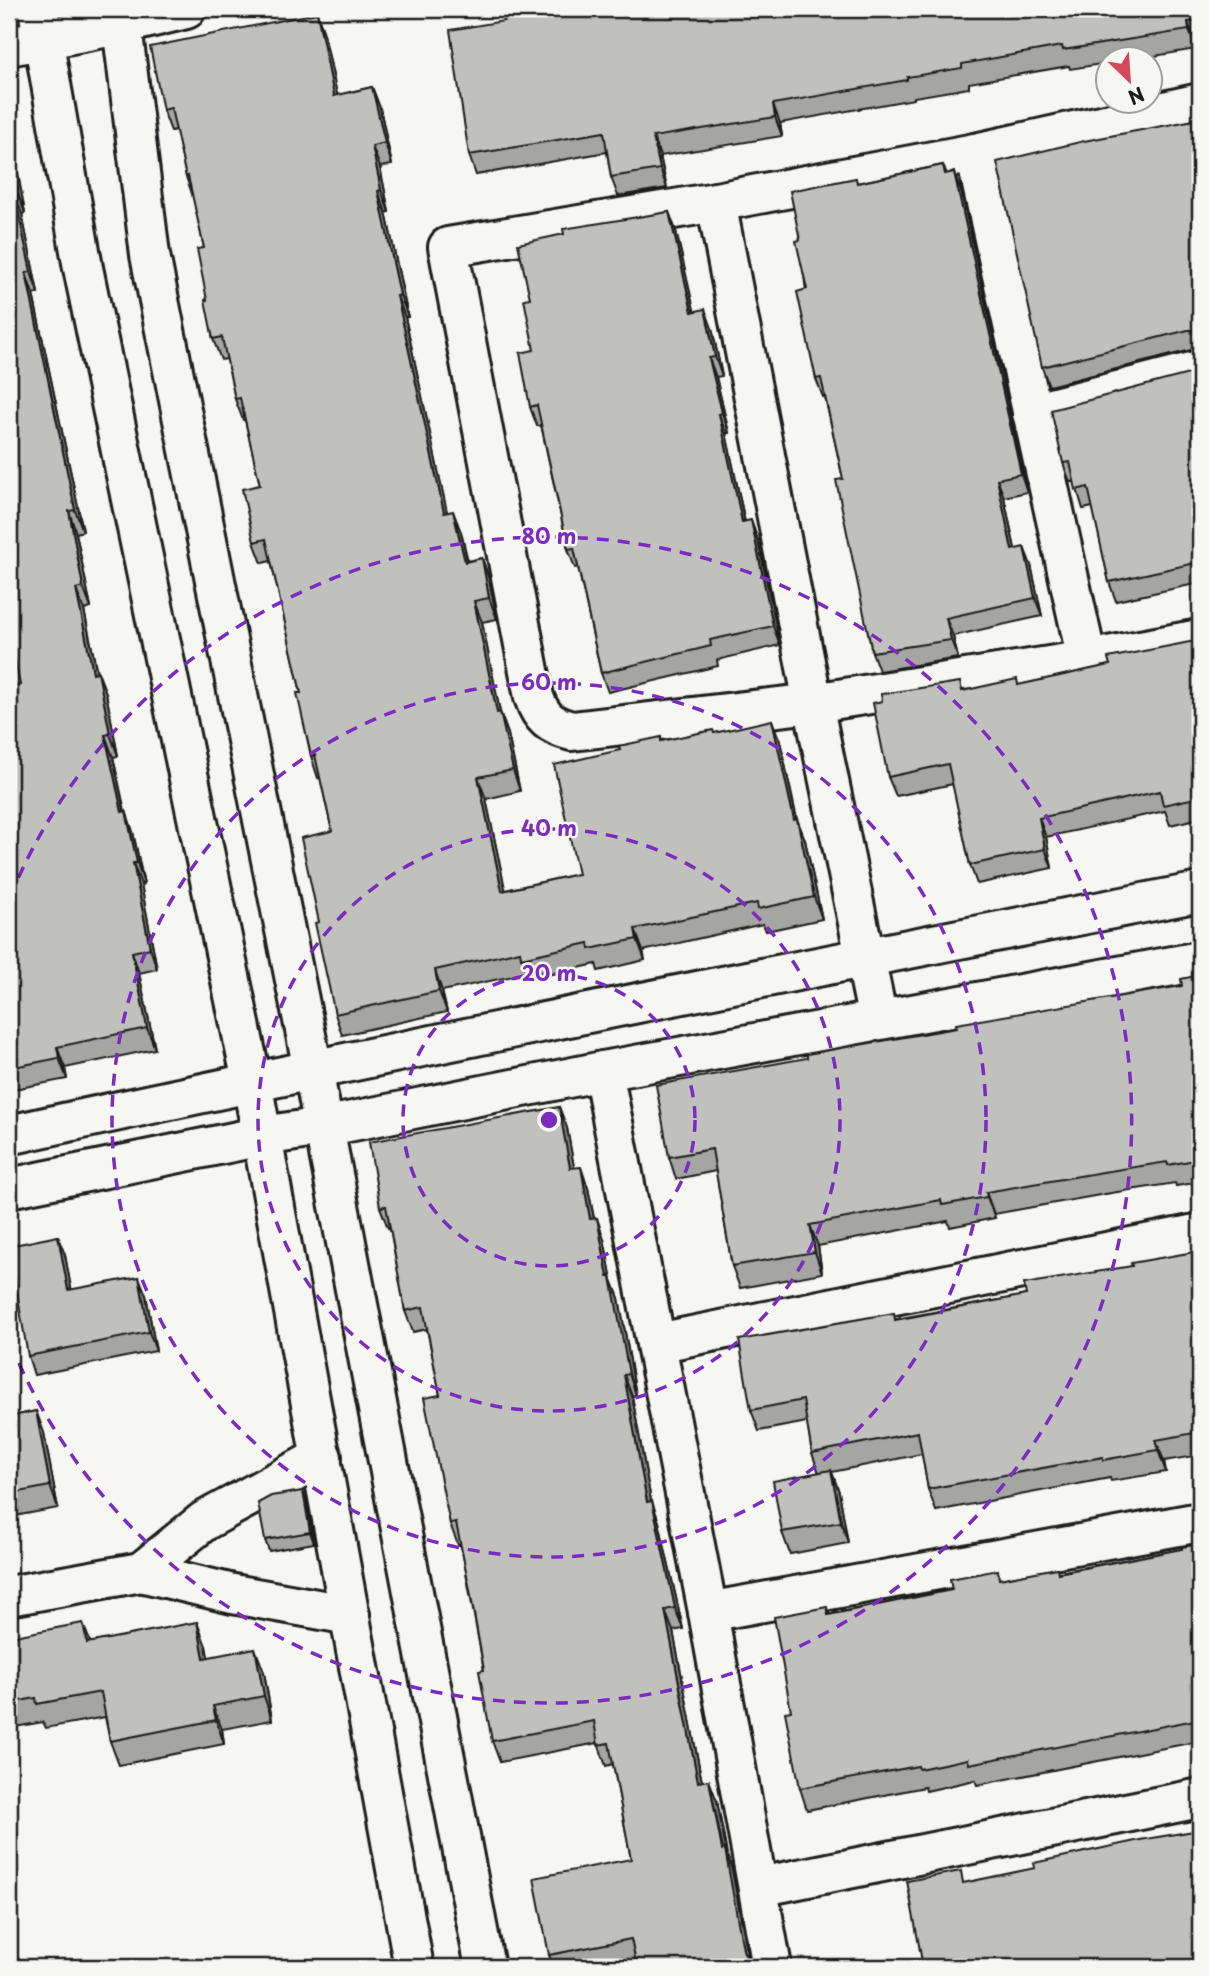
<svg xmlns="http://www.w3.org/2000/svg" width="1209" height="1976" font-family="'Playpen Sans',sans-serif">
  <style>
    .lines { fill: none; stroke-linecap: round; stroke-linejoin: round }
    .stream { stroke: #727271; stroke-width: 14 }
    .minor-casing { stroke: #1c1c1c; stroke-width: 44 }
    .minor { stroke: #f6f6f2; stroke-width: 38 }
    .wall { fill: #a5a5a3; stroke: #1c1c1c; stroke-width: 2 }
    .shaded-wall { fill: #868684; stroke: #1c1c1c; stroke-width: 2 }
    .building { fill: #c0c0bd; stroke: #1c1c1c; stroke-width: 2 }
    .ring { fill: none; stroke: #7b2cbf; stroke-width: 3.5; stroke-dasharray: 12 9 }
    .centre { fill: #7b2cbf; stroke: #f6f6f2; stroke-width: 3.5 }
    .ring-label { font-size: 21px; text-anchor: middle; font-weight: bold; fill: #7b2cbf; stroke: #f6f6f2; stroke-width: 5; stroke-linejoin: round; paint-order: stroke }
  </style>
  <rect width="100%" height="100%" fill="#f6f6f2"/>
  <filter id="ink" filterUnits="userSpaceOnUse"><feTurbulence type="fractalNoise" baseFrequency=".0143" numOctaves="2"/><feDisplacementMap in="SourceGraphic" scale="14" xChannelSelector="R" yChannelSelector="G"/><feConvolveMatrix kernelMatrix="1 2 1 2 8 2 1 2 1" color-interpolation-filters="sRGB"/></filter>
  <g filter="url(#ink)">
    <g class="lines">
      <!-- stream -->
      <polyline class="stream" points="9,1967 20,1967"/>
      <!-- minor casing -->
      <g class="minor-casing">
        <g id="minor">
          <polyline points="38,9 83,268 252,1082 414,1967"/>
          <polyline points="120,9 150,255 313,1070 485,1967"/>
          <polyline points="9,46 124,24 186,9"/>
          <path d="M1200,103L975,153L716,202L448,247L534,697C541,718 551,726 572,731L813,703L1087,660L1200,639"/>
          <polyline points="975,153 1087,660"/>
          <polyline points="716,202 813,703 878,1020"/>
          <polyline points="1032,413 1200,370"/>
          <polyline points="603,1071 708,1612 772,1967"/>
          <path d="M9,1135C404,1048 802,969 1200,892"/>
          <polyline points="9,1188 262,1136 323,1127 603,1071 1200,961"/>
          <polyline points="657,1343 1200,1233"/>
          <polyline points="322,1457 204,1521 141,1572 233,1594 350,1615"/>
          <polyline points="9,1596 141,1572"/>
          <polyline points="708,1612 1200,1522"/>
          <polyline points="759,1887 1200,1798"/>
        </g>
      </g>
      <!-- minor -->
      <use href="#minor" class="minor"/>
    </g>
    <!-- wall -->
    <g class="wall">
      <polygon points="1200,9 1200,41 1195,42 1196,49 1131,60 1108,60 1108,63 1070,69 1069,66 969,83 969,88 914,97 914,99 780,123 782,136 660,156 667,188 618,196 611,177 607,152 476,175 469,155 504,21"/>
      <polygon points="317,13 324,34 337,95 372,87 380,108 392,165 380,167 389,212 386,212 408,317 405,317 447,513 461,532 468,561 482,558 489,579 497,619 482,622 500,712 508,734 520,791 486,799 505,890 578,874 662,740 714,733 780,741 797,819 805,840 822,919 766,931 763,924 643,951 645,960 598,971 596,964 529,979 527,973 442,991 447,1012 342,1035 335,1014 319,922 332,831 320,777 318,778 311,756 301,693 271,561 262,563 254,542 260,485 245,420 243,420 235,399 227,359 221,360 213,339 207,300 204,248 193,196 186,177 176,130 171,131 163,110"/>
      <polygon points="1200,125 1200,349 1195,349 1049,386 1042,367 1196,126"/>
      <polygon points="9,144 16,163 25,213 22,214 38,293 33,294 83,531 76,533 91,608 84,610 97,672 106,693 118,756 113,757 125,811 126,811 133,832 144,884 141,884 157,969 139,973 155,1049 65,1068 67,1079 9,1090 9,687 20,685"/>
      <polygon points="943,165 947,174 961,191 1027,492 1004,497 1015,549 1031,565 1042,616 953,636 958,658 879,671 872,652 843,479 825,397 823,397 816,379 800,240 857,183"/>
      <polygon points="669,212 676,231 694,312 712,328 722,376 716,377 729,433 726,433 745,522 758,540 780,645 717,660 718,666 608,692 601,673 578,567 575,568 568,549 541,425 537,426 530,407 534,350 530,298 564,234"/>
      <polygon points="1200,371 1200,583 1116,601 1109,582 1093,507 1083,509 1075,482 1070,482 1063,463"/>
      <polygon points="1200,640 1200,818 1170,825 1165,811 1046,837 1052,868 977,884 970,865 953,784 896,796 888,777 963,690 1019,685 1110,665"/>
      <polygon points="1200,975 1200,1182 1176,1186 1175,1183 1111,1193 994,1214 995,1218 950,1227 948,1221 818,1246 822,1273 740,1288 732,1266 716,1171 676,1179 669,1157 807,1058 957,1028 1182,986"/>
      <polygon points="559,1107 567,1128 574,1168 588,1188 594,1218 604,1239 612,1280 619,1298 636,1395 632,1396 651,1501 659,1522 683,1629 673,1631 702,1782 717,1801 727,1855 732,1870 635,1961 603,1967 553,1967 549,1955 631,1859 613,1764 606,1766 598,1743 500,1762 492,1741 484,1670 461,1545 458,1545 450,1524 440,1395 427,1329 413,1332 405,1311 390,1227 388,1228 380,1207"/>
      <polygon points="1200,1251 1200,1455 1164,1461 1166,1472 1111,1481 1110,1478 936,1511 928,1489 922,1454 832,1472 839,1492 848,1543 790,1554 782,1532 819,1473 812,1453 807,1422 759,1431 751,1410 896,1319 1026,1295 1132,1266"/>
      <polygon points="65,1255 71,1290 146,1295 156,1351 34,1375 28,1356"/>
      <polygon points="36,1411 44,1433 58,1508 9,1517 9,1417"/>
      <polygon points="307,1502 314,1543 269,1551 265,1540"/>
      <polygon points="1200,1544 1200,1741 977,1785 975,1780 926,1791 925,1787 807,1810 800,1788 791,1711 830,1614 952,1590 1001,1579 1059,1572 1182,1549"/>
      <polygon points="9,1637 90,1642 206,1646 208,1658 264,1672 272,1720 222,1729 224,1744 119,1765 110,1741 105,1717 46,1728 43,1722 9,1728"/>
    </g>
    <!-- shaded-wall -->
    <g class="shaded-wall">
      <polygon points="317,13 324,34 342,117 334,96"/>
      <polygon points="1188,22 1195,42 1196,49 1189,30"/>
      <polygon points="372,87 380,108 392,165 385,143"/>
      <polygon points="773,104 780,123 782,136 775,117"/>
      <polygon points="653,137 660,156 667,188 660,169"/>
      <polygon points="9,144 16,163 25,213 17,192"/>
      <polygon points="372,146 380,167 389,212 381,190"/>
      <polygon points="954,172 961,191 1027,492 1021,474"/>
      <polygon points="378,191 386,212 408,317 400,295"/>
      <polygon points="14,193 22,214 38,293 31,272"/>
      <polygon points="669,212 676,231 699,331 692,312"/>
      <polygon points="26,273 33,294 83,531 75,510"/>
      <polygon points="397,296 405,317 452,535 444,513"/>
      <polygon points="705,309 712,328 722,376 715,357"/>
      <polygon points="709,358 716,377 729,433 722,413"/>
      <polygon points="719,414 726,433 749,542 742,522"/>
      <polygon points="997,479 1004,497 1019,568 1012,550"/>
      <polygon points="69,511 76,533 91,608 83,587"/>
      <polygon points="453,511 461,532 472,583 465,562"/>
      <polygon points="751,520 758,540 780,645 773,626"/>
      <polygon points="1024,547 1031,565 1042,616 1035,598"/>
      <polygon points="482,558 489,579 497,619 489,598"/>
      <polygon points="76,589 84,610 101,694 93,673"/>
      <polygon points="474,601 482,622 500,712 508,734 520,791 513,770 497,713"/>
      <polygon points="946,618 953,636 958,658 951,640"/>
      <polygon points="98,672 106,693 118,756 110,734"/>
      <polygon points="772,720 780,741 801,841 794,820"/>
      <polygon points="105,735 113,757 129,833 122,812"/>
      <polygon points="478,777 486,799 510,912 502,891"/>
      <polygon points="126,811 133,832 144,884 137,863"/>
      <polygon points="1039,818 1046,837 1052,868 1045,849"/>
      <polygon points="797,819 805,840 822,919 814,897"/>
      <polygon points="133,863 141,884 157,969 150,948"/>
      <polygon points="635,929 643,951 645,960 637,939"/>
      <polygon points="132,952 139,973 155,1049 147,1028"/>
      <polygon points="435,970 442,991 447,1012 439,991"/>
      <polygon points="57,1047 65,1068 67,1079 59,1058"/>
      <polygon points="559,1107 567,1128 578,1189 570,1168"/>
      <polygon points="581,1167 588,1188 598,1240 590,1219"/>
      <polygon points="986,1192 994,1214 995,1218 987,1197"/>
      <polygon points="597,1218 604,1239 612,1280 619,1298 636,1395 629,1374 608,1277"/>
      <polygon points="810,1225 818,1246 822,1273 815,1252"/>
      <polygon points="58,1236 65,1255 75,1309 68,1290"/>
      <polygon points="139,1277 146,1295 156,1351 149,1332"/>
      <polygon points="624,1375 632,1396 655,1523 647,1502"/>
      <polygon points="36,1411 44,1433 58,1508 50,1486"/>
      <polygon points="1156,1440 1164,1461 1166,1472 1158,1450"/>
      <polygon points="831,1470 839,1492 848,1543 841,1522"/>
      <polygon points="303,1491 307,1502 314,1543 310,1532"/>
      <polygon points="652,1501 659,1522 683,1629 675,1608"/>
      <polygon points="665,1610 673,1631 706,1803 698,1782"/>
      <polygon points="197,1622 206,1646 213,1682 204,1658"/>
      <polygon points="83,1623 92,1647 87,1643"/>
      <polygon points="255,1648 264,1672 272,1720 264,1696"/>
      <polygon points="213,1706 222,1729 224,1744 216,1720"/>
      <polygon points="709,1780 717,1801 727,1855 732,1870 750,1967 743,1950"/>
    </g>
    <!-- building -->
    <g class="building">
      <polygon points="502,9 1200,9 1200,21 1188,22 1189,30 1063,50 1062,46 962,64 962,68 907,77 907,80 773,104 775,117 653,137 660,169 611,177 604,132 469,155 450,30 504,21"/>
      <polygon points="317,13 334,96 372,87 385,143 372,146 381,190 378,191 400,295 397,296 444,513 453,511 465,562 482,558 489,598 474,601 497,713 500,712 513,770 478,777 502,891 578,874 554,765 620,750 619,746 661,737 661,741 713,730 714,733 772,720 794,820 797,819 814,897 758,909 757,903 635,929 637,939 590,949 589,943 521,958 520,951 435,970 439,991 335,1014 315,923 319,922 301,838 332,831 315,755 311,756 297,693 301,693 266,539 254,542 242,489 260,485 240,398 235,399 222,337 213,339 205,300 207,300 197,249 204,248 188,176 186,177 171,108 163,110 150,47"/>
      <polygon points="1194,120 1195,126 1200,125 1200,331 1198,330 1188,330 1042,367 997,162 1084,141"/>
      <polygon points="9,146 17,192 14,193 31,272 26,273 75,510 69,511 83,587 76,589 93,673 98,672 110,734 105,735 122,812 126,811 137,863 133,863 150,948 132,952 147,1028 57,1047 59,1058 9,1068 9,687 20,685 9,630"/>
      <polygon points="943,165 945,174 954,172 1021,474 997,479 1012,550 1024,547 1035,598 946,618 951,640 872,652 836,480 843,479 821,378 816,379 797,292 807,289 796,241 800,240 790,191 856,178 857,183"/>
      <polygon points="669,212 692,312 705,309 715,357 709,358 722,413 719,414 742,522 751,520 773,626 710,640 711,646 601,673 574,548 568,549 537,405 530,407 520,353 534,350 524,299 530,298 518,244 564,234 563,229"/>
      <polygon points="1200,371 1200,562 1109,582 1088,487 1076,490 1070,462 1063,463 1051,410"/>
      <polygon points="1200,640 1200,797 1163,805 1160,791 1039,818 1045,849 970,865 948,764 888,777 873,703 882,701 881,694 960,682 962,691 1017,679 1018,685 1110,665 1108,658"/>
      <polygon points="1200,975 1200,1159 1168,1165 1167,1162 1103,1172 986,1192 987,1197 942,1205 941,1200 810,1225 815,1252 732,1266 712,1149 669,1157 656,1085 807,1058 807,1054 957,1028 956,1024 1182,986 1181,979"/>
      <polygon points="559,1107 570,1168 581,1167 590,1219 597,1218 608,1277 611,1277 629,1374 624,1375 647,1502 652,1501 675,1608 665,1610 698,1782 709,1780 722,1850 725,1849 743,1950 748,1961 758,1967 637,1967 631,1939 549,1955 534,1878 631,1859 609,1743 598,1745 594,1721 492,1741 479,1671 484,1670 469,1585 456,1523 450,1524 424,1398 440,1395 423,1307 405,1311 386,1206 380,1207 369,1142"/>
      <polygon points="58,1236 68,1290 139,1277 149,1332 28,1356 9,1246"/>
      <polygon points="1200,1251 1200,1432 1156,1440 1158,1450 1103,1460 1103,1457 928,1489 918,1432 812,1453 803,1400 751,1410 739,1340 894,1313 895,1320 1026,1295 1024,1284 1132,1266 1131,1263"/>
      <polygon points="36,1411 50,1486 9,1494 9,1417"/>
      <polygon points="831,1470 841,1522 782,1532 773,1481"/>
      <polygon points="303,1491 310,1532 265,1540 258,1503 271,1496"/>
      <polygon points="1200,1544 1200,1719 969,1764 968,1759 919,1769 918,1766 800,1788 785,1712 791,1711 774,1617 827,1607 828,1615 952,1590 950,1579 998,1570 999,1579 1057,1568 1058,1573 1182,1549 1182,1547"/>
      <polygon points="197,1622 204,1658 255,1648 264,1696 213,1706 216,1720 110,1741 101,1692 37,1704 36,1698 9,1703 9,1637 83,1623 87,1643"/>
      <polygon points="1200,1830 1200,1967 923,1967 907,1881 961,1871 963,1883 1035,1868 1034,1863 1140,1840"/>
    </g>
  </g>
  <!-- distance rings -->
  <g class="ring">
    <circle cx="549" cy="1120" r="146"/>
    <circle cx="549" cy="1120" r="291"/>
    <circle cx="549" cy="1120" r="437"/>
    <path d="M10 897A583 583 0 1 1 10 1343"/>
  </g>
  <circle cx="549" cy="1120" r="10" class="centre"/>
  <g class="ring-label">
    <text x="549" y="544">80 m</text>
    <text x="549" y="690">60 m</text>
    <text x="549" y="836">40 m</text>
    <text x="549" y="981">20 m</text>
  </g>
  <!-- margin -->
  <rect width="1209" height="1976" fill="none" stroke="#f6f6f2" stroke-width="35"/>
  <rect x="18" y="18" width="1174" height="1941" fill="none" stroke="#1c1c1c" stroke-width="2.5" filter="url(#ink)"/>
  <!-- north arrow -->
  <g transform="translate(1129 80) rotate(155)"><circle r="33" fill="#f6f6f2" stroke="#9f9f9c" stroke-width="2"/>
  <path d="M0-5L12 26L0 18L-12 26Z" fill="#d1495b"/>
  <text y="-10" font-size="19" font-weight="bold" text-anchor="middle" fill="#1c1c1c">N</text>
  </g>
</svg>
